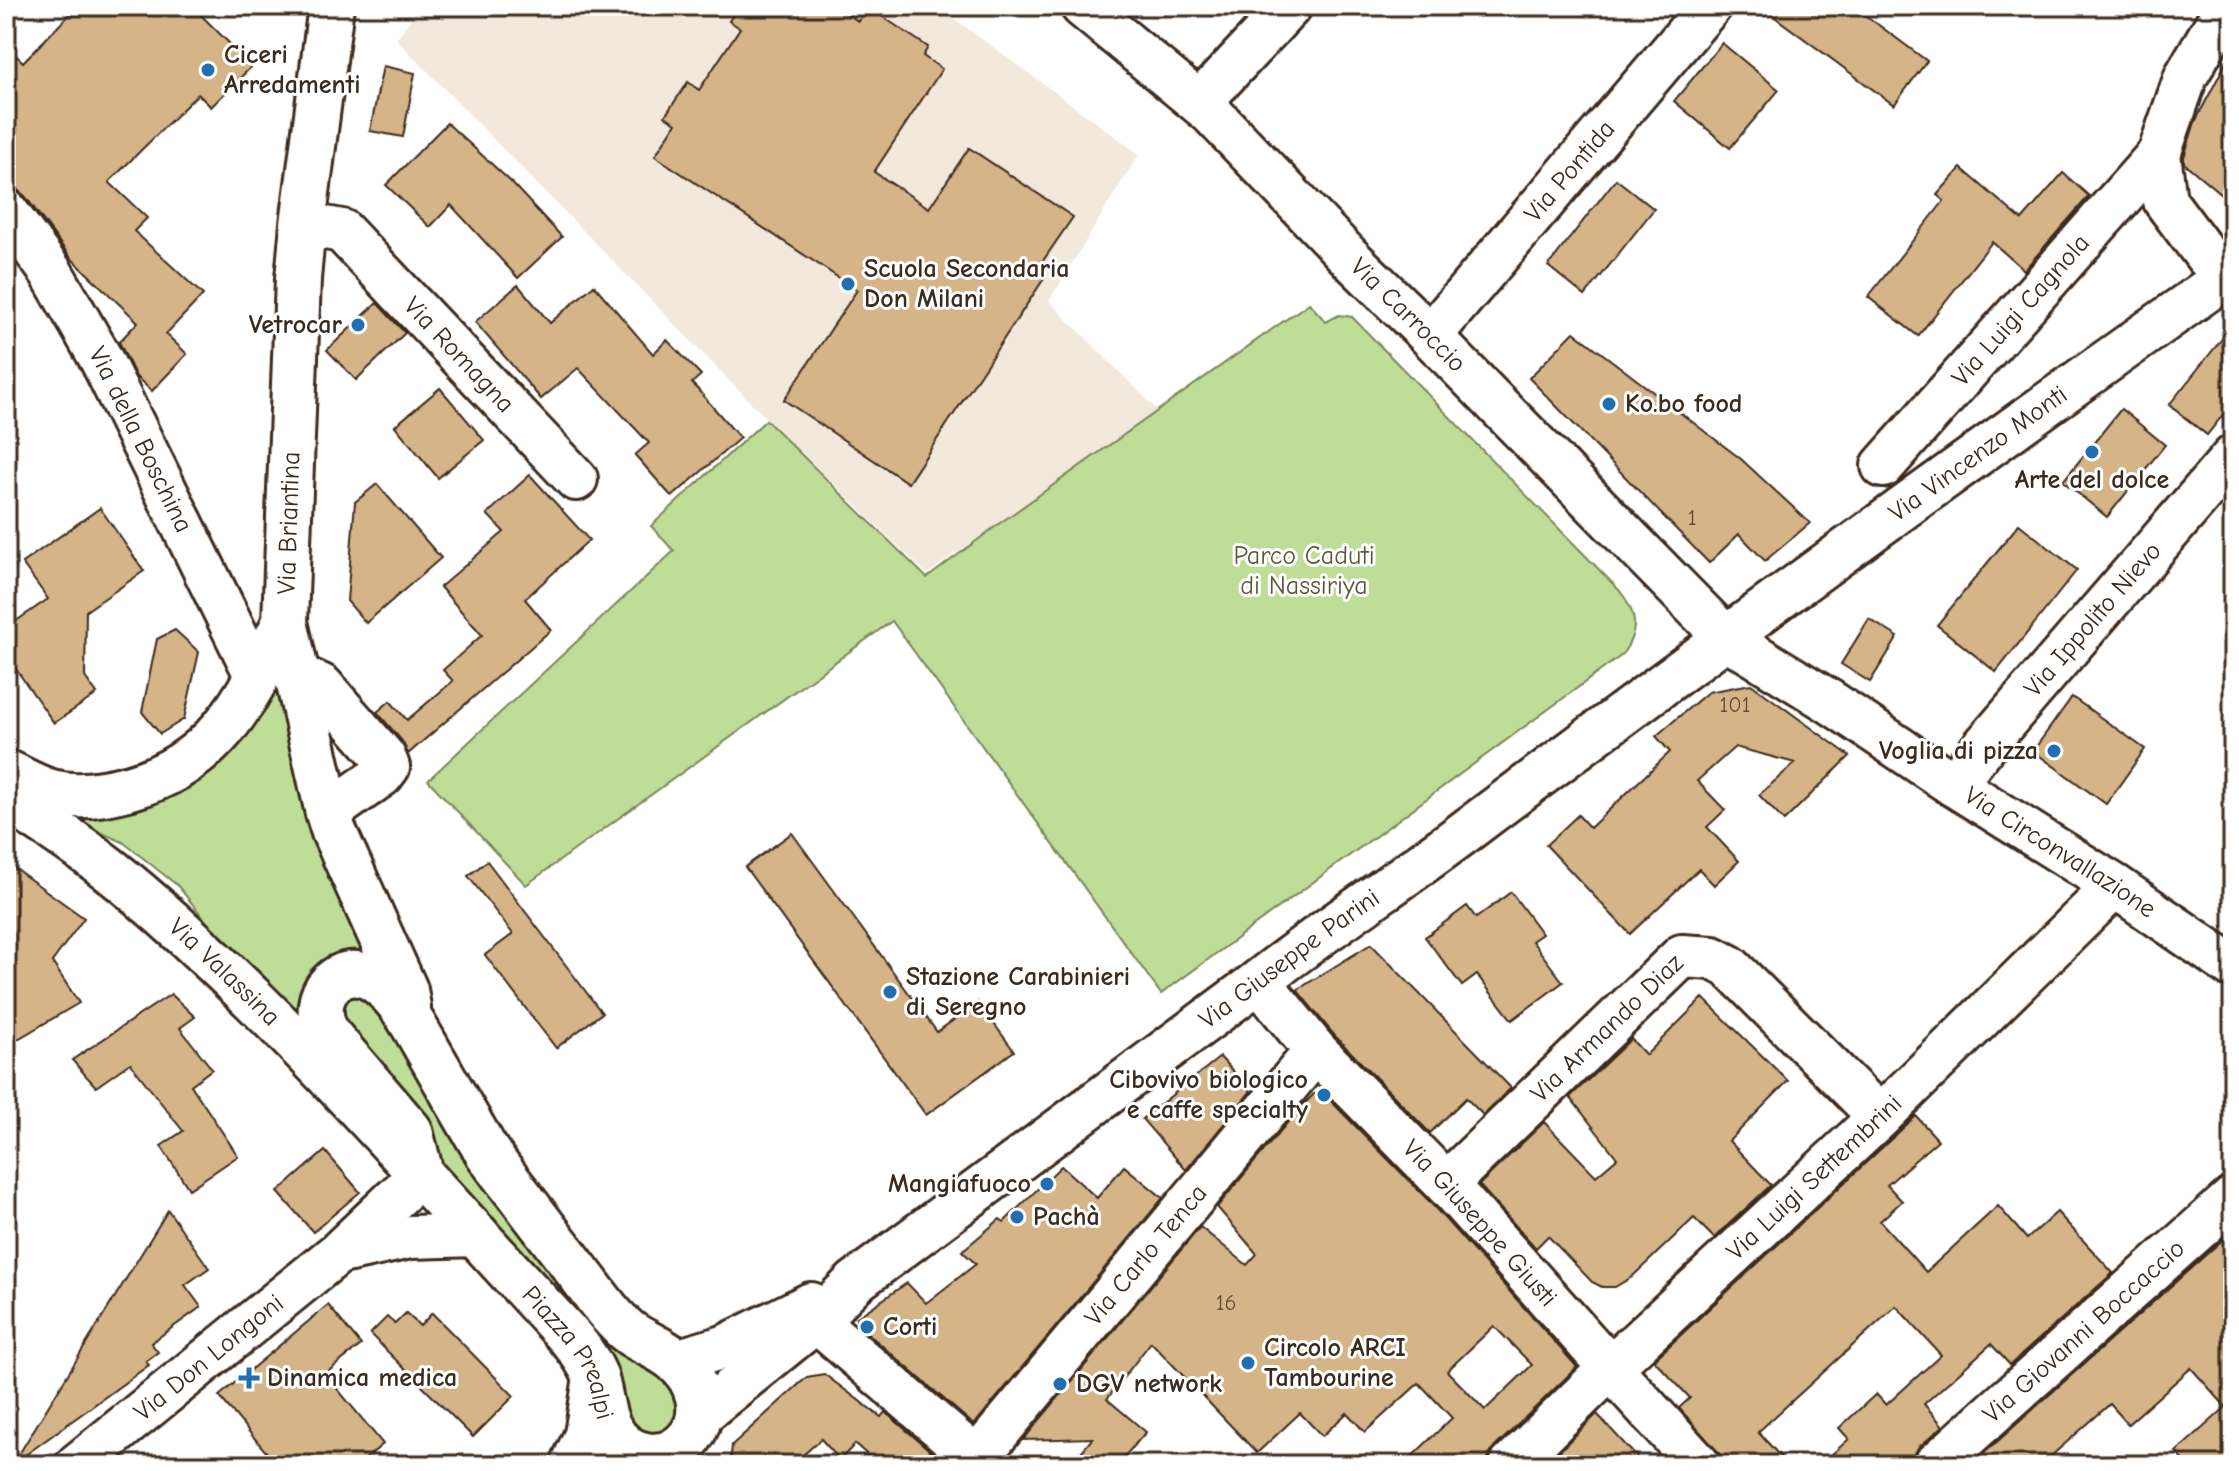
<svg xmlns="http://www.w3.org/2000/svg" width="2239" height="1471" font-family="'Comic Neue',sans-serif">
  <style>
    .built { fill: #f2e8db }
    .green { fill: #bede97; stroke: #7c845a; stroke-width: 2 }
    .building { fill: #d5b488; stroke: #3b2a1e; stroke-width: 2; fill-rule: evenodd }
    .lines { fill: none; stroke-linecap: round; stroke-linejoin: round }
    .minor-casing { stroke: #3b2a1e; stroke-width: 48 }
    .major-casing { stroke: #3b2a1e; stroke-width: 50 }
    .minor { stroke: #fff; stroke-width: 42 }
    .major { stroke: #fff; stroke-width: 44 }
    .poi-dot { fill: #1f6fb2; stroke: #fff; stroke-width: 3 }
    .labels { text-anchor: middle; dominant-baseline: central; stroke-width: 6; stroke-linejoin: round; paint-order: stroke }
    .number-label { font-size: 22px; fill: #624c38 }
    .poi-label { font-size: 26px; font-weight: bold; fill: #3b2a1e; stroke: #fff; text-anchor: start }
    .street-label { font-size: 26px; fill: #3b2a1e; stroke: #fff }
    .park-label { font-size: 26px; fill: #5c573c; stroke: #fff }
  </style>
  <rect width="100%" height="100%" fill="#fff"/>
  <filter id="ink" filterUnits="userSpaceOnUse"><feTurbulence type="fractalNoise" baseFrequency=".0125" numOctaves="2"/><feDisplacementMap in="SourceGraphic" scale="16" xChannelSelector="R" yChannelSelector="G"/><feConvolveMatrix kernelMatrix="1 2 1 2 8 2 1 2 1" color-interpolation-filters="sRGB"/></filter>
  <g filter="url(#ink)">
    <!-- built -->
    <polygon class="built" points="421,6 937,6 1139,154 1049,301 1157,410 927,574 767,419 396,39"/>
    <!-- green -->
    <g class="green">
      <path d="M1309,303L1326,322L1339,315L1352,317L1620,591C1638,614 1639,631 1622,655L1161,994L892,621L526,885L428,780L674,551L651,526L766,420L927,578L1000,523Z"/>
      <polygon points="276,680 374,952 307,1026 220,953 207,922 178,886 123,842 61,815 97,813"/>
      <polygon points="355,984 670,1368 685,1427 645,1446 454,1194 335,1029 332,1001"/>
    </g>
    <!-- building -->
    <g class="building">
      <polygon points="78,6 192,6 252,66 211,107 198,94 109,182 147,218 134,231 203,295 166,334 187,354 152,391 136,377 119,342 138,322 71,258 25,196 16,189 6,187 6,46 23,62"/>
      <polygon points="739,6 836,6 858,21 868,7 928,47 923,56 942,69 874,172 929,208 969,148 1073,217 1036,271 1045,277 908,483 784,400 857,290 655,156 676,123 665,116 688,82 699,90 740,28 729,21"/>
      <polygon points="1760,6 1853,6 1927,61 1894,105"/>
      <polygon points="1722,43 1779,90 1730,148 1674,101"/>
      <polygon points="2233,49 2233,204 2184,163 2184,157 2195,122"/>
      <polygon points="383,66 415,73 403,137 370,131"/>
      <polygon points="447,123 509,180 562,237 518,278 451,205 430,227 386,185"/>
      <polygon points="1961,168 2022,220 2063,173 2089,196 2024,270 1992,242 1918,336 1868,297 1944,201 1937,195"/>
      <polygon points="1616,179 1654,209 1585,296 1548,266"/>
      <polygon points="518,285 550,323 594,285 653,354 667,340 701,375 692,383 740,438 672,497 635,455 649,443 578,368 541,399 475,322"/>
      <polygon points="377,303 405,333 356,380 327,350"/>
      <polygon points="2233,325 2233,402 2207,435 2169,405"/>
      <polygon points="1574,332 1741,459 1810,523 1765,561 1739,534 1709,563 1529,378"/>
      <polygon points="440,388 484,440 438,478 395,426"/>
      <polygon points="2121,409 2165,445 2107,517 2063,481"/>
      <polygon points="530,475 589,540 525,599 551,630 408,754 402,741 377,712 390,701 407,720 453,681 443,670 482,635 440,587 504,532 487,514"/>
      <polygon points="377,484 441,558 366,623 347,601 355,502"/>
      <polygon points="100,508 144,571 86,611 85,677 97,694 54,723 6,655 6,628 48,599 22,563"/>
      <polygon points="2019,524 2077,570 1996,672 1937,625"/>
      <polygon points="1869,619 1898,637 1870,682 1841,664"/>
      <polygon points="175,630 199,652 184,719 160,734 142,712 157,639"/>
      <polygon points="1751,684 1850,756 1784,821 1759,795 1795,763 1735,747 1697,781 1725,810 1707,827 1739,861 1714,885 1699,869 1630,934 1546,845 1578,815 1590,828 1670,752 1656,736 1708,692"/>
      <polygon points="2072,697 2145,749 2106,804 2033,751"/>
      <polygon points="792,833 937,1032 978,1002 1014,1051 926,1115 745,867"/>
      <polygon points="487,861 602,1013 556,1048 485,955 513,934 468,876"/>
      <polygon points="6,862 84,918 52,962 79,1003 6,1046"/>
      <polygon points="1511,892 1542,934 1532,941 1563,982 1512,1020 1477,975 1462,986 1425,937 1467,906 1476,918"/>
      <polygon points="1371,944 1511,1088 1483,1115 1466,1098 1430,1133 1334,1035 1297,990"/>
      <polygon points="171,994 195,1017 180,1028 212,1069 191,1085 238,1156 189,1189 161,1146 183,1131 130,1063 96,1087 72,1060"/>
      <polygon points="1703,998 1788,1081 1729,1141 1771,1185 1714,1238 1694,1218 1632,1277 1615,1287 1602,1287 1592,1282 1548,1236 1536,1248 1479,1185 1544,1122 1596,1176 1617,1158 1570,1097 1631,1039 1646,1055"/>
      <polygon points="1220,1057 1251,1091 1186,1170 1142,1119"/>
      <path d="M1323,1093L1428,1200L1577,1367L1494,1448L1488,1458V1465H1403L1452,1418L1419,1383L1365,1432L1347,1413L1322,1436L1300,1413L1257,1453L1151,1342L1107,1399L1146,1432L1117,1465H1070L1093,1438L1023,1440L1200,1227L1247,1265L1257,1254L1217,1207L1297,1111L1314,1094ZM1494,1326L1532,1365L1485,1410L1447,1371Z"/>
      <polygon points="1916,1116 1938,1140 1887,1185 1902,1201 1880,1221 1926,1272 1998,1206 2027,1239 2057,1212 2113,1273 2010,1365 1991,1344 1924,1404 1943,1426 1918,1448 1913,1457 1912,1465 1820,1465 1849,1439 1839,1428 1876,1394 1886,1405 1941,1355 1896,1306 1758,1432 1788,1465 1729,1465 1679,1408 1690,1398 1654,1360"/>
      <polygon points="325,1151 360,1192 313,1232 278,1192"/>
      <polygon points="1061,1166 1097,1198 1124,1166 1163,1198 974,1425 858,1325 856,1318 907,1283 926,1303 976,1264 962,1251 1000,1219 1004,1222"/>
      <polygon points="168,1210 209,1268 185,1285 201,1307 151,1343 158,1352 146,1361 149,1365 13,1464"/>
      <polygon points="2228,1235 2233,1240 2233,1465 2188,1465 2176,1452 2226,1407 2191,1368 2128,1424 2110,1404 2041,1465 1971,1465"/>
      <polygon points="328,1305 361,1345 325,1374 383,1444 358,1465 277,1465 219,1396"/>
      <polygon points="406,1313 420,1326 432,1313 514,1396 473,1437 370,1334 387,1317 395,1324"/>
      <polygon points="824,1374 881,1417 885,1412 947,1465 879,1465 855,1444 840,1460 821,1439 792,1465 730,1465 732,1445 807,1377"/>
      <polygon points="1597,1414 1644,1465 1545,1465"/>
    </g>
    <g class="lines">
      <!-- minor casing -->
      <g class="minor-casing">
        <g id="minor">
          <path id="s1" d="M1082,6L1210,112L1353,261L1430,336L1725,637L1829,701L1954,785L2115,886L2233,967"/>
          <polyline points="1200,102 1290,6"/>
          <polyline points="2159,154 2165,201 2207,257 2233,278"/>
          <path id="s2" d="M6,211L51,272L101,359L257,677"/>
          <path id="s3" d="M303,224L342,231L576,479"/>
          <path id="s4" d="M1430,336L1710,6"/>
          <path id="s5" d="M1883,466L2159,154L2186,76L2227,6"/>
          <polyline points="296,674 322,686 384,757 388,767 382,775 328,813"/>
          <path id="s6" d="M1954,785L1984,746L2233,457"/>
          <path id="s7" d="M1259,981L1316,1051L1446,1184L1594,1350L1699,1465"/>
          <path id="s8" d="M1446,1184L1682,956L1713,958L1730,967L1880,1117"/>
          <polyline points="341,1252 410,1237 478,1235"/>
          <polyline points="816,1321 984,1465"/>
          <polyline points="676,1361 724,1347 811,1304"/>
          <path id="s9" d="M700,1415L816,1321L855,1282L1259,981C1327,927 1400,881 1470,828C1722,639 1976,453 2233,272"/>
          <path id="s10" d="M977,1458L1316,1051"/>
          <path id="s11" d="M77,1465L339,1252L421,1174"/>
          <polyline points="572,1465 586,1435 595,1377"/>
          <path id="s12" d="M1511,1465L1610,1368L1880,1117L2115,886"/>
          <path id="s13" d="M1935,1465L2233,1198"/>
        </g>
      </g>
      <!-- major casing -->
      <g class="major-casing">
        <g id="major">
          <polyline points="331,6 303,224 298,279 285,622 328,813 334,832 405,990 408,1007"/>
          <path d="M6,772C21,779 36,788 51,792C77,799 105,794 131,787C219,762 247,698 285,622"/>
          <path id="s14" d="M6,798C42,821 77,844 110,870C161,910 212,959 258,1004C366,1111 466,1225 569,1336C579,1348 589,1361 595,1376C601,1393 601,1414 610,1429C627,1460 668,1466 690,1437C708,1413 698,1380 676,1361C663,1349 644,1343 630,1333C618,1324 606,1309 597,1297C573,1265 548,1233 523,1200C511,1184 498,1169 487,1152C467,1119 448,1085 429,1052C415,1028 402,1001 379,983C344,955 304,995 328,1035L410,1131L421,1174"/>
        </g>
      </g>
      <!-- minor -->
      <use href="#minor" class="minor"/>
      <!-- major -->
      <use href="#major" class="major"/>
    </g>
  </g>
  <!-- markers -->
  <g class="poi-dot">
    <circle cx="208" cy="70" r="8"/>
    <circle cx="848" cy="284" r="8"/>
    <circle cx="358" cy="325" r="8"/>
    <circle cx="1609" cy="404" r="8"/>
    <circle cx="2092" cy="452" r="8"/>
    <circle cx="2054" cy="751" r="8"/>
    <circle cx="890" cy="992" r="8"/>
    <circle cx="1324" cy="1095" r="8"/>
    <circle cx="1047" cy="1184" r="8"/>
    <circle cx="1017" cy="1217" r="8"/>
    <circle cx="867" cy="1327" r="8"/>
    <circle cx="1248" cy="1363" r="8"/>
    <path d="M245 1366h8v8h8v8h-8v8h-8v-8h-8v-8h8z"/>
    <circle cx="1060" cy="1384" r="8"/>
  </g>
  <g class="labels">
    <!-- number labels -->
    <g class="number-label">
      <text x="1692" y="518">1</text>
      <text x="1735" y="705">101</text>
      <text x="1226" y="1303">16</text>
    </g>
    <!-- poi labels -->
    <g class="poi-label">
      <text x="224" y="55">Ciceri<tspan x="224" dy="30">Arredamenti</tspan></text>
      <text x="864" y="269">Scuola Secondaria<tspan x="864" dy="30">Don Milani</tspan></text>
      <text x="342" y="325" text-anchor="end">Vetrocar</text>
      <text x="1625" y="404">Ko.bo food</text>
      <text x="2092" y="480" text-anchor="middle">Arte del dolce</text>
      <text x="2038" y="751" text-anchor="end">Voglia di pizza</text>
      <text x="906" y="977">Stazione Carabinieri<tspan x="906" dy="30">di Seregno</tspan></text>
      <text x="1308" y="1080" text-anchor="end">Cibovivo biologico<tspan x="1308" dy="30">e caffe specialty</tspan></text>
      <text x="1031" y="1184" text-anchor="end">Mangiafuoco</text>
      <text x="1033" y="1217">Pachà</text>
      <text x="883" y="1327">Corti</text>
      <text x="1264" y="1348">Circolo ARCI<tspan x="1264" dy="30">Tambourine</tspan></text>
      <text x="267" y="1378">Dinamica medica</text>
      <text x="1076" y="1384">DGV network</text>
    </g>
    <!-- street labels -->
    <g class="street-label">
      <text stroke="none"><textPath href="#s4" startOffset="216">Via Pontida</textPath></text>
      <text stroke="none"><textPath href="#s5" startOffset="208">Via Luigi Cagnola</textPath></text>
      <text stroke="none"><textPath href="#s1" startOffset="450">Via Carroccio</textPath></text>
      <text stroke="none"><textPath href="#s3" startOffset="210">Via Romagna</textPath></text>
      <text stroke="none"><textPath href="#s2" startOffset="266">Via della Boschina</textPath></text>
      <text stroke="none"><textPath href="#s9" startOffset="1600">Via Vincenzo Monti</textPath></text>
      <text transform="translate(289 523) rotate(-88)">Via Briantina</text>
      <text stroke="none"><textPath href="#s6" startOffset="216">Via Ippolito Nievo</textPath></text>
      <text stroke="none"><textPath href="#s1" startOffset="1300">Via Circonvallazione</textPath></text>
      <text stroke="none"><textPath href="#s9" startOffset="746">Via Giuseppe Parini</textPath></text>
      <text stroke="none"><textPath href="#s14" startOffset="280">Via Valassina</textPath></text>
      <text stroke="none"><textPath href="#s8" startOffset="224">Via Armando Diaz</textPath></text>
      <text stroke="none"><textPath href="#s12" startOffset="418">Via Luigi Settembrini</textPath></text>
      <text stroke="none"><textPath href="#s7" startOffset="328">Via Giuseppe Giusti</textPath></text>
      <text stroke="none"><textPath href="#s10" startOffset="264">Via Carlo Tenca</textPath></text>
      <text stroke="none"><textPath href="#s13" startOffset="200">Via Giovanni Boccaccio</textPath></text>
      <text stroke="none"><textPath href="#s14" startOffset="796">Piazza Prealpi</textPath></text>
      <text stroke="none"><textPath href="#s11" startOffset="170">Via Don Longoni</textPath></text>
    </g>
    <!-- park labels -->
    <g class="park-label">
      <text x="1304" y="556">Parco Caduti<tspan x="1304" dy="30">di Nassiriya</tspan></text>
    </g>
  </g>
  <!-- margin -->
  <rect width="2239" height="1471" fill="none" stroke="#fff" stroke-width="32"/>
  <rect x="16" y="16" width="2207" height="1439" fill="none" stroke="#3b2a1e" stroke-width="3" filter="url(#ink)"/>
</svg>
